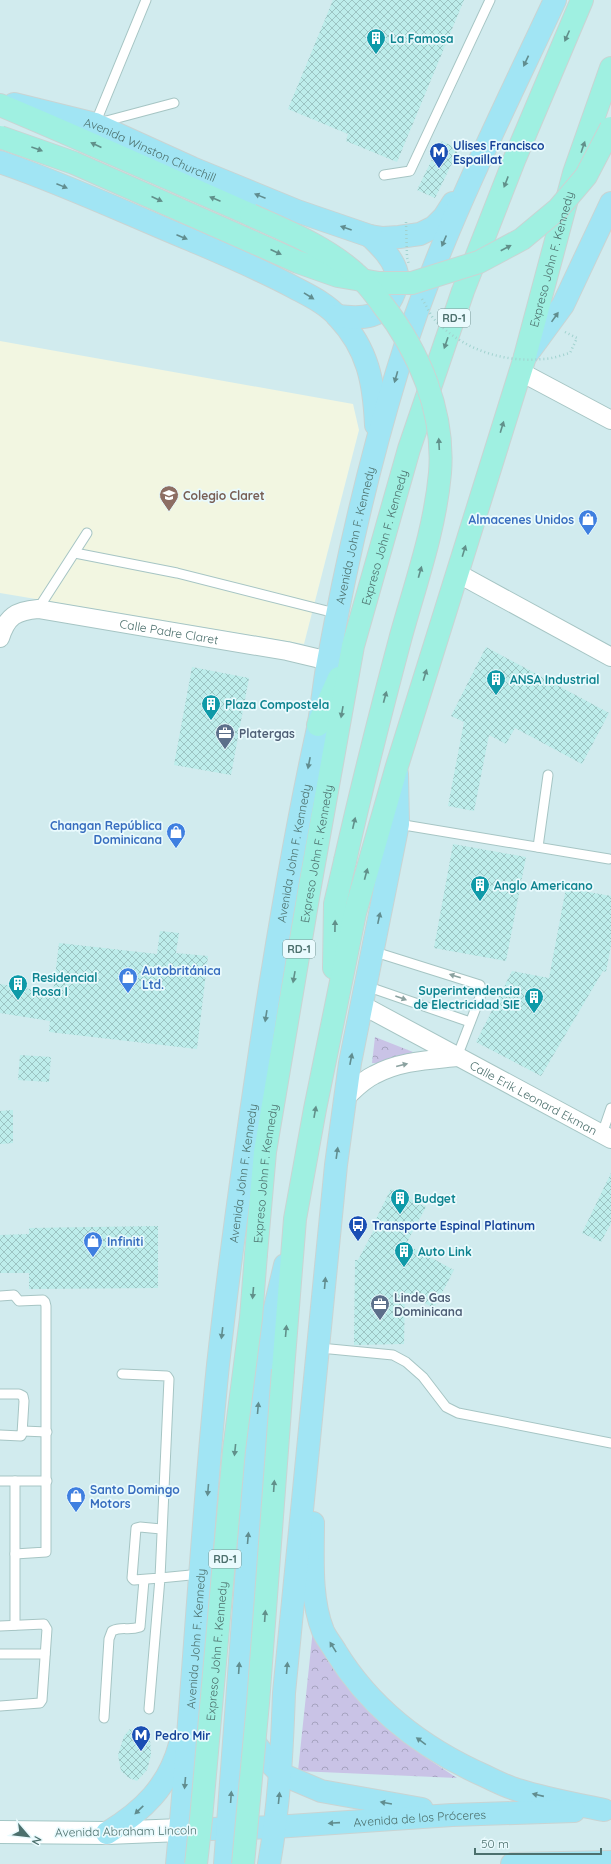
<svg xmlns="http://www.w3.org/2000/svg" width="611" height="1864" font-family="Quicksand,sans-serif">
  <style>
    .residential { fill: #d1ebee }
    .education { fill: #f2f6e1 }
    .park { fill: url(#park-crowns) }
    .building { fill: url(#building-cross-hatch) }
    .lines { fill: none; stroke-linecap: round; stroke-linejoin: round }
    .lane-casing { stroke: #a6c5c4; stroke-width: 11 }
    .street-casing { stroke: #a6c5c4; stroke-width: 20 }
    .secondary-casing { stroke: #a3c6c5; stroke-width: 24 }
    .primary-casing { stroke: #c9d4d3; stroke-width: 24 }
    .highway-casing { stroke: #c9d4d3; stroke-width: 24 }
    .path { stroke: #a1d2cf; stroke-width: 2.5; stroke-dasharray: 1 3; stroke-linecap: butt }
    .lane { stroke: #fff; stroke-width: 9 }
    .street { stroke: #fff; stroke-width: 18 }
    .secondary { stroke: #fff; stroke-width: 22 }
    .primary { stroke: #a1e5f4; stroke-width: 22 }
    .highway { stroke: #9ff0e1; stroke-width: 22 }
    .highway-bridge-casing { stroke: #c9d4d3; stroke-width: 24; stroke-linecap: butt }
    .path-bridge { stroke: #a1d2cf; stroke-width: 2.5; stroke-dasharray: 1 3; stroke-linecap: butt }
    .highway-bridge { stroke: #9ff0e1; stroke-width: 22 }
    .oneway { fill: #61908a }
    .oneway2 { fill: #618d8f }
    .oneway3 { fill: #8ba2a0 }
    .labels { text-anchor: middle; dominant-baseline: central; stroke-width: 3.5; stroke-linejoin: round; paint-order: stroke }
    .shield { fill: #e9fafd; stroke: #7b9998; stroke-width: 1 }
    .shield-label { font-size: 11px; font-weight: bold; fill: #4c706d }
    .culture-label { font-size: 12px; font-weight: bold; fill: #0d838f; stroke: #e9fafd; text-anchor: start }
    .transit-label { font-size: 12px; font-weight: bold; fill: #164399; stroke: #e9fafd; text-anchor: start }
    .street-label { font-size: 12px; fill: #4c706d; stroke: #e9fafd }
    .education-label { font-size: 12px; font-weight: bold; fill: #785e54; stroke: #e9fafd; text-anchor: start }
    .shop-label { font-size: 12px; font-weight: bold; fill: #366cbe; stroke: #e9fafd; text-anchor: start }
    .service-label { font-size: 12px; font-weight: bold; fill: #4e5e75; stroke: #e9fafd; text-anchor: start }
  </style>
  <defs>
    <pattern id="park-crowns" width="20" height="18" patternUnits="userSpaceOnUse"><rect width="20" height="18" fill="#c9c3e6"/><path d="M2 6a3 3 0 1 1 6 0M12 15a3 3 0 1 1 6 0" fill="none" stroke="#a5a3bf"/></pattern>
    <pattern id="building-cross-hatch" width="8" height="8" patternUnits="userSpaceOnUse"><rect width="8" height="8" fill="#bdedeb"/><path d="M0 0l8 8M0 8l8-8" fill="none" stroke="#9cc4c3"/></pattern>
  </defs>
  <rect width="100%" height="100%" fill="#e4f7fa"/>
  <!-- residential -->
  <rect class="residential" x="0" y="0" width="611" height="1864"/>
  <!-- education -->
  <polygon class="education" points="0,341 353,404 359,430 304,644 0,593"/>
  <!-- park -->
  <g class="park">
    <path d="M375,1037L413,1052C404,1067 387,1064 372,1063Z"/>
    <polygon points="313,1629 374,1717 425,1757 457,1778 298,1771"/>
  </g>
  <!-- building -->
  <g class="building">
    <polygon points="333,0 464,0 397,162 346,141 348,134 288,109"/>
    <polygon points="441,141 459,149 435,198 417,190"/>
    <polygon points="486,647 609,713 582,764 515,728 506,744 489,735 474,811 448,806 464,722 451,716"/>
    <polygon points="192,667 249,678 231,775 174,765"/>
    <polygon points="453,844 526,857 506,961 434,948"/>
    <polygon points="566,888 611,896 611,945 606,972 603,971 541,1076 476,1042 512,971 549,978"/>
    <polygon points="160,931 179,933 176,953 208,956 197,1049 49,1032 50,1021 0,1013 0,984 53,993 59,943 157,954"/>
    <polygon points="20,1055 51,1057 49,1082 18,1080"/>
    <polygon points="13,1110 13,1143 0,1144 0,1111"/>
    <polygon points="611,1173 611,1223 601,1242 582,1233"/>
    <polygon points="391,1189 426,1207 406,1244 454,1270 434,1308 405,1293 404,1344 354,1345 355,1260 358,1260 377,1224 374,1223"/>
    <polygon points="158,1226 158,1288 29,1289 29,1273 0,1273 0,1235 29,1234 29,1228"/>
    <polygon points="130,1729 142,1730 150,1739 151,1755 147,1770 137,1781 129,1778 121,1771 118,1755 124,1736"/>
  </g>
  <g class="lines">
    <!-- lane casing -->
    <g class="lane-casing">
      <g id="lane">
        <polyline points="146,0 95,124 174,103"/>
        <polyline points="384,175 410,171 490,0"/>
        <polyline points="75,553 177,573 339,614"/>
        <polyline points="38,609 87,533"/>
        <polyline points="398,824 609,859"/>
        <polyline points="538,847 548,775"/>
        <polyline points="372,951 480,985 482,992 457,1057"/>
        <polyline points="366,986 470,1022"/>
        <polyline points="602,1134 611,1108"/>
        <polyline points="0,1296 14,1295 19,1301 43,1300 45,1302 46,1306 46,1552 15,1554"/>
        <polyline points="320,1348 393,1355 406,1362 423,1377 446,1407 458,1413 611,1443"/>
        <polyline points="122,1374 167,1376 169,1379 160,1578 134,1580 132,1578 136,1528 140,1527 161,1529"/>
        <polyline points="0,1394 19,1394 23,1396 24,1401 22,1434 21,1436 0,1435"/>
        <polyline points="23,1431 47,1432"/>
        <polyline points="0,1481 47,1481"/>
        <polyline points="15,1625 15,1481"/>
        <polyline points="0,1626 44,1624 47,1629 42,1700 40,1703 0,1706"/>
        <polyline points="0,1654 45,1654"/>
        <polyline points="149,1709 160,1578 201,1574"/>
        <path d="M104,1718L109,1639L112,1631C122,1626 128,1631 140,1627L144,1580"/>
      </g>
    </g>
    <!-- street casing -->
    <g class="street-casing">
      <g id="street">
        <polyline points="519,371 611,420"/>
        <polyline points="457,573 611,657"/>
        <path id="s1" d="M0,638C7,616 16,611 38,609L287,651L329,661"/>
        <path id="s2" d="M362,1005L611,1139"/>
        <path d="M345,1098C354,1090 363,1080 374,1075C399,1061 429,1060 457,1057"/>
      </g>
    </g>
    <!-- secondary casing -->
    <g class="secondary-casing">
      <polyline id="secondary" points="0,1832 107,1833 181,1830"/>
    </g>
    <!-- primary casing -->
    <g class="primary-casing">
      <g id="primary">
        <path id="s3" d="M14,104L95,124L192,168L297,211L370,236L383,238L399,237L420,234L434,227L444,217L453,203"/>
        <path d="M0,162C65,184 128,214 191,240C226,255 262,270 295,288C310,296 327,304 338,317C368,349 374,382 376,425"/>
        <path d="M337,316C362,319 384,319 394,293C397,285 399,278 396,270C391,256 380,246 370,236"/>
        <polyline points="525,357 563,305 611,203"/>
        <path d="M313,1523C313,1558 310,1598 323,1631C326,1638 332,1645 336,1652C371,1709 424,1749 485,1776C495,1781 507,1787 518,1790C546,1799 575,1804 604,1810"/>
        <polyline points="250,1728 254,1742 272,1765 281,1774 321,1791 422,1809"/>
        <path id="s4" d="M181,1830L275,1827L452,1815L574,1811"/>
        <path d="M107,1833C143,1811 169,1786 180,1744"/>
        <path id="s5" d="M177,1864C193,1698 201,1531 218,1365C231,1247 248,1130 266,1012C281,917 297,823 318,728C322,707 324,684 328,662C346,564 368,467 397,372C436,243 498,122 555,0"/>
        <polyline points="225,1864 262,1363 285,1265"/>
        <path d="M269,1864C279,1807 282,1751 284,1693L336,1165L350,1063L398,824L397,774"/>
        <polyline points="512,1864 611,1862"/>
      </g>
    </g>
    <!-- highway casing -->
    <g class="highway-casing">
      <g id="highway">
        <path d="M0,105C84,140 167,178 251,215"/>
        <polyline points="318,725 339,678"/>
        <polyline points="334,968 335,904 345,861"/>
        <path id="s6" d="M256,1254L265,1152L310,886L353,646L409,449L463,291L515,158L582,0"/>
        <path id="s7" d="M283,1370L295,1219L315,1109L355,913L397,766L524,360L574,173L611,68"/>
      </g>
    </g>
    <!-- path -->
    <polyline class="path" points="565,332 577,338 570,353"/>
    <!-- lane -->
    <use href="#lane" class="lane"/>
    <!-- street -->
    <use href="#street" class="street"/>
    <!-- secondary -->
    <use href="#secondary" class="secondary"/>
    <!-- primary -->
    <use href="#primary" class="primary"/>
    <!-- highway -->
    <use href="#highway" class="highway"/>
    <!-- highway-bridge casing -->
    <g class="highway-bridge-casing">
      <g id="highway-bridge">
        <polyline points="0,137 74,163 298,262 338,276 379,283 412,283 479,262 522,239 558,209 586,176 611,128"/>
        <path d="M251,215C286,231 325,246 355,273C365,281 374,293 382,304C419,351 445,412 440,473C435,529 416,582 401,636C381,711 362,786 345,861"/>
        <path id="s8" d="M196,1864L201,1819L234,1450L251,1318L256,1254"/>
        <polyline points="243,1864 258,1703 283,1370"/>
      </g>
    </g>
    <!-- path-bridge -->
    <g class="path-bridge">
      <polyline points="406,222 407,257 409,265"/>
      <path d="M422,299C426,305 429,312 433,318C461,349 503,363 543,359C552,359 562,355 570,353"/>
    </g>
    <!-- highway-bridge -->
    <use href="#highway-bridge" class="highway-bridge"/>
  </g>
  <!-- one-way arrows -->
  <defs><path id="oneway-solid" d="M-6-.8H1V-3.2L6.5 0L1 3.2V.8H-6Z"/></defs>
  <g class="oneway">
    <use href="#oneway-solid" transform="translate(567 36) rotate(114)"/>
    <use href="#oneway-solid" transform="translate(96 145) rotate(-155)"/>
    <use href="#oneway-solid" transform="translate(583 147) rotate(-71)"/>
    <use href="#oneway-solid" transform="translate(37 149) rotate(20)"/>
    <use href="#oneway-solid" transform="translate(506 182) rotate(111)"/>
    <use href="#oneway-solid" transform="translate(157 199) rotate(24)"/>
    <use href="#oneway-solid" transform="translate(215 199) rotate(-157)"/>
    <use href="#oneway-solid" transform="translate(506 248) rotate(-28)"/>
    <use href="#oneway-solid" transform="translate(276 252) rotate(24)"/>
    <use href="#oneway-solid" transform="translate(446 343) rotate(109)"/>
    <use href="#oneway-solid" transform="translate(502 427) rotate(-73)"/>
    <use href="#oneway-solid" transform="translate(439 444) rotate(-93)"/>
    <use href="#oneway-solid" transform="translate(464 551) rotate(-73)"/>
    <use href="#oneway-solid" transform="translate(420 572) rotate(-74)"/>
    <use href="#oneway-solid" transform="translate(425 675) rotate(-73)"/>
    <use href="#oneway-solid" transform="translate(385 697) rotate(-75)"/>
    <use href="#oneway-solid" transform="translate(342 712) rotate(100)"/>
    <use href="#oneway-solid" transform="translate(354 823) rotate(-77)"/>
    <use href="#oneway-solid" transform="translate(366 874) rotate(-75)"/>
    <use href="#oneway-solid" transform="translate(335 926) rotate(-89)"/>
    <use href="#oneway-solid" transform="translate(294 977) rotate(100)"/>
    <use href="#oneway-solid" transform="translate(315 1112) rotate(-80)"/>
    <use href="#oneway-solid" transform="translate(253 1293) rotate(95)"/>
    <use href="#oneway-solid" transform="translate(286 1331) rotate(-85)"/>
    <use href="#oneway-solid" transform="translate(235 1450) rotate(96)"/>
    <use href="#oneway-solid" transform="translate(274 1486) rotate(-86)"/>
    <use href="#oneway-solid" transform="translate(265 1616) rotate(-86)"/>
  </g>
  <g class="oneway2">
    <use href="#oneway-solid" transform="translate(526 61) rotate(115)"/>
    <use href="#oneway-solid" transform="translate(62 186) rotate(22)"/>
    <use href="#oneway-solid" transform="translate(260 196) rotate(-158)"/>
    <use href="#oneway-solid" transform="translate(346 228) rotate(-161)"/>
    <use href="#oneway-solid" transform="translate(182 237) rotate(23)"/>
    <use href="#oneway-solid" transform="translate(444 241) rotate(113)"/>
    <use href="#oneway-solid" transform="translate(309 296) rotate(32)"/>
    <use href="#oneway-solid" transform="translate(555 317) rotate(-55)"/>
    <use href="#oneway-solid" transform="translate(396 377) rotate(106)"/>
    <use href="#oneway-solid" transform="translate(309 763) rotate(101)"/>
    <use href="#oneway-solid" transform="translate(379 918) rotate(-78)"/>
    <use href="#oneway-solid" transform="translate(266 1016) rotate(99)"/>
    <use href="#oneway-solid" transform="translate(351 1059) rotate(-79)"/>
    <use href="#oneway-solid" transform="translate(337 1153) rotate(-82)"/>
    <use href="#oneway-solid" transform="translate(325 1283) rotate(-85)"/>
    <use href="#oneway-solid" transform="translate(222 1333) rotate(97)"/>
    <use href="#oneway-solid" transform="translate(258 1408) rotate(-85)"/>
    <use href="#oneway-solid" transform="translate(208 1490) rotate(95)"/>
    <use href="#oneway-solid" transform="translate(248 1538) rotate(-85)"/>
    <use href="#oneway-solid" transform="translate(333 1647) rotate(-122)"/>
    <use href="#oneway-solid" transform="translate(239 1668) rotate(-86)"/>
    <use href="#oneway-solid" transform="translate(287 1668) rotate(-85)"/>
    <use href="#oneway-solid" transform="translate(421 1741) rotate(-144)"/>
    <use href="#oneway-solid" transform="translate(185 1783) rotate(95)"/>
    <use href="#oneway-solid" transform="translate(538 1795) rotate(-167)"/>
    <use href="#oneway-solid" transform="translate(231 1797) rotate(-86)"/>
    <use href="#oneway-solid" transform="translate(279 1798) rotate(-84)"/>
    <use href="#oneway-solid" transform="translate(386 1803) rotate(-170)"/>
    <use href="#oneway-solid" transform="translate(139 1810) rotate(136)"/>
    <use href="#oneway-solid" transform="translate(334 1823) rotate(176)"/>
  </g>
  <g class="oneway3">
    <use href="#oneway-solid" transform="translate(455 976) rotate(-163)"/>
    <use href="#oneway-solid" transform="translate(401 998) rotate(20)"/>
    <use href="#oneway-solid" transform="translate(402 1065) rotate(-14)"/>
  </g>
  <!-- icons -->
  <defs>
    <g id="building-pin" transform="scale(1)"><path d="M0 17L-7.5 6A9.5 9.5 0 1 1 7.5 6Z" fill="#0f9aa8" stroke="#e9fafd"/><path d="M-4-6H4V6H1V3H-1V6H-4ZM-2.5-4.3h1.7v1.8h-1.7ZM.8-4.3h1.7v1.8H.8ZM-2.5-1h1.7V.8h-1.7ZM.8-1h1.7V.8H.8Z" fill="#fff"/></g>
    <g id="metro-pin" transform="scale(1)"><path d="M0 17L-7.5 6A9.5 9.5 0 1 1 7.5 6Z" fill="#1a4fb4" stroke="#e9fafd"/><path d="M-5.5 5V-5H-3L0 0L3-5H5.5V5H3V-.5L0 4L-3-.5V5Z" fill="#fff"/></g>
    <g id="school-pin" transform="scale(1)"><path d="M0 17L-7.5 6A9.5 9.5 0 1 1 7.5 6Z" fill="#8d6e63" stroke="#e9fafd"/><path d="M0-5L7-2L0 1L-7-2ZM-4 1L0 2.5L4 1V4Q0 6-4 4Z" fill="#fff"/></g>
    <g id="shop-pin" transform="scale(1)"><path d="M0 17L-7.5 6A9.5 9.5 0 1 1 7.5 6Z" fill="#3f7fe0" stroke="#e9fafd"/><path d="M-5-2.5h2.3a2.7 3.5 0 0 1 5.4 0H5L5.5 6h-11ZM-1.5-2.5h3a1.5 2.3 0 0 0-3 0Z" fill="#fff"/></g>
    <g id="office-pin" transform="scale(1)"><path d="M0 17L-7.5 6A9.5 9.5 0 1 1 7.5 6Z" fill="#5c6f8a" stroke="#e9fafd"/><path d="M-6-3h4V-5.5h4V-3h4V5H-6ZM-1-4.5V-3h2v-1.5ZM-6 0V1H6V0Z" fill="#fff"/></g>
    <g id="bus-pin" transform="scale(1)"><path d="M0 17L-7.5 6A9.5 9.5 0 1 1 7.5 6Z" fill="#1a4fb4" stroke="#e9fafd"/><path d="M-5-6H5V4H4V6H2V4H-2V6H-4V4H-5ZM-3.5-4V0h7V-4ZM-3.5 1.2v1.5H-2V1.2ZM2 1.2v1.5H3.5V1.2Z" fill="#fff"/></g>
  </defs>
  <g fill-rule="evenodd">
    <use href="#building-pin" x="376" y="38"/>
    <use href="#metro-pin" x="439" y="152"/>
    <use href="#school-pin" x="169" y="495"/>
    <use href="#shop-pin" x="588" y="519"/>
    <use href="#building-pin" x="496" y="679"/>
    <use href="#building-pin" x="211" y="704"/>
    <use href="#office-pin" x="225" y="733"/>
    <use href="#shop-pin" x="176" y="832"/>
    <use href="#building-pin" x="480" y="885"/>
    <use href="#shop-pin" x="128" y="977"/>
    <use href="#building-pin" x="18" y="984"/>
    <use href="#building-pin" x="534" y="997"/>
    <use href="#building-pin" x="400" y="1198"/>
    <use href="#bus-pin" x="358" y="1225"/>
    <use href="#shop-pin" x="93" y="1241"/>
    <use href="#building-pin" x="404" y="1251"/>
    <use href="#office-pin" x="380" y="1304"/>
    <use href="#shop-pin" x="76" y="1496"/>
    <use href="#metro-pin" x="141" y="1735"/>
  </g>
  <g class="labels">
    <!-- shield labels -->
    <g class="shield">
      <rect x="438" y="309" width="32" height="18" rx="3"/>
      <rect x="283" y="940" width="32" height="18" rx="3"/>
      <rect x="209" y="1550" width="32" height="18" rx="3"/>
    </g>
    <g class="shield-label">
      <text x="454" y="318">RD-1</text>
      <text x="299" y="949">RD-1</text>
      <text x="225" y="1559">RD-1</text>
    </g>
    <!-- culture labels -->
    <g class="culture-label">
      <text x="390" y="38">La Famosa</text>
      <text x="510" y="679">ANSA Industrial</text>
      <text x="225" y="704">Plaza Compostela</text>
      <text x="494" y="885">Anglo Americano</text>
      <text x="32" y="977">Residencial<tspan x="32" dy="14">Rosa I</tspan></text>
      <text x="520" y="990" text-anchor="end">Superintendencia<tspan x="520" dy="14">de Electricidad SIE</tspan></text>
      <text x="414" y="1198">Budget</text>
      <text x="418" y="1251">Auto Link</text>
    </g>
    <!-- transit labels -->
    <g class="transit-label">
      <text x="453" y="145">Ulises Francisco<tspan x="453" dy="14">Espaillat</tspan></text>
      <text x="372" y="1225">Transporte Espinal Platinum</text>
      <text x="155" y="1735">Pedro Mir</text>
    </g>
    <!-- street labels -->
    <g class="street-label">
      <text stroke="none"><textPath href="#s3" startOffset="144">Avenida Winston Churchill</textPath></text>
      <text stroke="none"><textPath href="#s7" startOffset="1146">Expreso John F. Kennedy</textPath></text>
      <text stroke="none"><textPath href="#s5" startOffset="1342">Avenida John F. Kennedy</textPath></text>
      <text stroke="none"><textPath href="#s6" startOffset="729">Expreso John F. Kennedy</textPath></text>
      <text stroke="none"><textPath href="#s1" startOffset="185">Calle Padre Claret</textPath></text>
      <text stroke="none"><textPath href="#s5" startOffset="1018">Avenida John F. Kennedy</textPath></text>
      <text stroke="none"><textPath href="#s6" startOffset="405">Expreso John F. Kennedy</textPath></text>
      <text stroke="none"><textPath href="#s2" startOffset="195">Calle Erik Leonard Ekman</textPath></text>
      <text stroke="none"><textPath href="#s5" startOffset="694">Avenida John F. Kennedy</textPath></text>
      <text stroke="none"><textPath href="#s6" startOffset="81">Expreso John F. Kennedy</textPath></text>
      <text stroke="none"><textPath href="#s5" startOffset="226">Avenida John F. Kennedy</textPath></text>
      <text stroke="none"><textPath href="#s8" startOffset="214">Expreso John F. Kennedy</textPath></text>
      <text stroke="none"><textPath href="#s4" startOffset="239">Avenida de los Próceres</textPath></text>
      <text transform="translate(126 1831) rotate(-1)">Avenida Abraham Lincoln</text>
    </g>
    <!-- education labels -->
    <g class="education-label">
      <text x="183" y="495">Colegio Claret</text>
    </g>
    <!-- shop labels -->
    <g class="shop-label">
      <text x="574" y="519" text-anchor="end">Almacenes Unidos</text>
      <text x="162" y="825" text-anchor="end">Changan República<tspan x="162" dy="14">Dominicana</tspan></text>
      <text x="142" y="970">Autobritánica<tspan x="142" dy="14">Ltd.</tspan></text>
      <text x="107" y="1241">Infiniti</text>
      <text x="90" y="1489">Santo Domingo<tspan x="90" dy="14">Motors</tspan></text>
    </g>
    <!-- service labels -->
    <g class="service-label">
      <text x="239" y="733">Platergas</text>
      <text x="394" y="1297">Linde Gas<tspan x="394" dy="14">Dominicana</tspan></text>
    </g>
  </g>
  <!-- north arrow -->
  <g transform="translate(28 1836) rotate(118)" stroke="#e9fafd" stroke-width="3" paint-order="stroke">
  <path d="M0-3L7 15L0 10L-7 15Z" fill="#4c706d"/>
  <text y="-6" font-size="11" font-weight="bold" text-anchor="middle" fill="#4c706d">N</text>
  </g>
  <!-- scale -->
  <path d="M475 1848v6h126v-6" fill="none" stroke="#4c706d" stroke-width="2"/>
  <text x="481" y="1848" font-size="12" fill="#4c706d" stroke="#e9fafd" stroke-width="3" paint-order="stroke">50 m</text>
</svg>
